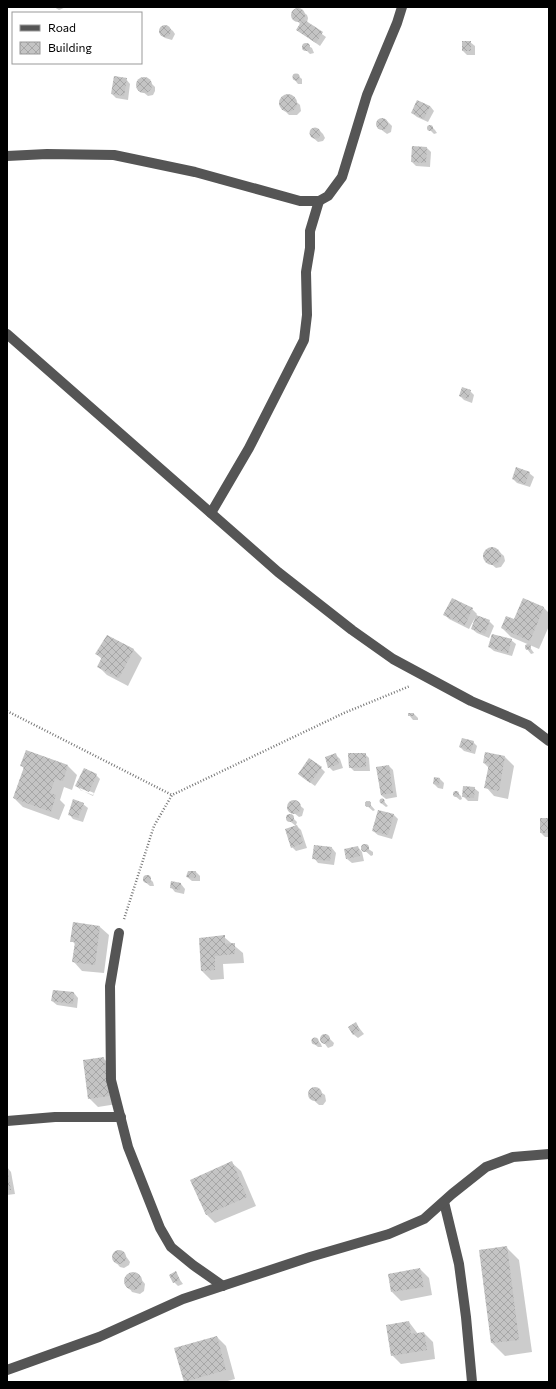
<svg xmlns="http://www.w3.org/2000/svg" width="556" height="1389" font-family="Commissioner,sans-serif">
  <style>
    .shadow { fill: #0003; fill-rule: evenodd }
    .building { fill: url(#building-cross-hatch) }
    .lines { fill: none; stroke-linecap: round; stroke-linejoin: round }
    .path { stroke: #777; stroke-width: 2.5; stroke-dasharray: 1 2; stroke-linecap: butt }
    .minor { stroke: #555; stroke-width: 10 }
  </style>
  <defs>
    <pattern id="building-cross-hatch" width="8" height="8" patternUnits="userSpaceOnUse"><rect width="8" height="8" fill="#c4c4c4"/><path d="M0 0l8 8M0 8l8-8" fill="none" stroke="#a7a7a7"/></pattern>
  </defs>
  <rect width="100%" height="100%" fill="#fff"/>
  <!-- shadow -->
  <g class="shadow">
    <polygon points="54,7 66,7 59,10"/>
    <polygon points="297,9 302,11 307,15 308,18 307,23 326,37 320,46 297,30 300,24 292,15"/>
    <polygon points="161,27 168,27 173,31 175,34 172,40 165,38 160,34"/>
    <polygon points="470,42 475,46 475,55 467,55 463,51"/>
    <polygon points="305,44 312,48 314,53 310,54 304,48"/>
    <polygon points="294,75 297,75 302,79 302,84 298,84 294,79"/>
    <polygon points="142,78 146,78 155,87 155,91 153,95 148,96 138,88 138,83"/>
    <polygon points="126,79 130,84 128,100 116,98 112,94"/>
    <polygon points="289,95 300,105 301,111 297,115 289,115 281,107 280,100 284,96"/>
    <polygon points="430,106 434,111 428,122 417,117 412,113"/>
    <polygon points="385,119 392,126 391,132 387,134 379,128 377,123 378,120"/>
    <polygon points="431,126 435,130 437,133 434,134 430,130 429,127"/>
    <polygon points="313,129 319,130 323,134 325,138 323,141 318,142 311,136"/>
    <polygon points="427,148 431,152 430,167 416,166 412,162"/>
    <polygon points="470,391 474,395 472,403 464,400 460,396"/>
    <polygon points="529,473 534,477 530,487 517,483 513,479"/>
    <polygon points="495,548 504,556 505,561 501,567 496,568 485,559 485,554 487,550"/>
    <polygon points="524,599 544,608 549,613 549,626 539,649 511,637 502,628 515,620"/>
    <polygon points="472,609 477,614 469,629 449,619 445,615"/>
    <polygon points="489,621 494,626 489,638 477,633 472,629"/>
    <polygon points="511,640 516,644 512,656 494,651 489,647"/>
    <polygon points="527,646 529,646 534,653 531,654 527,649"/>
    <polygon points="133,649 142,658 128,686 107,675 98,666 102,659 96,654"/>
    <polygon points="414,714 418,718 418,720 413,720 409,715"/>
    <polygon points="473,742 477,746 475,754 464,751 460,747"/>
    <polygon points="27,751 68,766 77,775 72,790 64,787 60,800 65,805 59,820 23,807 14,798 24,769 22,766"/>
    <polygon points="365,754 369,758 370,771 354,771 350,767"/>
    <polygon points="336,755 340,759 343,768 333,771 329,767"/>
    <polygon points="505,757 514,766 508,799 494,796 486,787 489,768 484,763"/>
    <polygon points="389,766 393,770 397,797 386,799 381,795 377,768"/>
    <polygon points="321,768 325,772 315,786 304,778"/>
    <path d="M96,775L100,779L93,796L81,790L76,786ZM80,787L94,793L93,795L80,790Z"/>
    <polygon points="435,778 440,779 444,783 443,789 438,788 434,784"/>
    <polygon points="474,788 479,792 478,801 468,801 463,796"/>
    <polygon points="457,792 461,796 462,799 460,800 455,796 455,793"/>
    <polygon points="383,800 387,805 388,806 386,807 381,803 380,802"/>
    <polygon points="291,802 296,802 304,809 302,816 299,817 289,809"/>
    <polygon points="366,803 369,803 375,810 373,811 366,805"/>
    <polygon points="83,804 88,808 83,822 73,819 69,814"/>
    <polygon points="393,814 398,819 392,839 378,835 373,831"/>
    <polygon points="290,815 297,822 296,825 301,830 307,848 296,851 292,847 296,826 287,819"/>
    <polygon points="549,819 549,837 545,837 541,833"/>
    <polygon points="364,846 373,852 373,855 371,856 363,849"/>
    <polygon points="358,847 362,852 364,861 352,863 347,859"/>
    <polygon points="332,848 336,853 334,865 318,863 314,858"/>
    <polygon points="196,872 200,876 200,881 192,881 187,877"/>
    <polygon points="148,877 153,882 154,886 150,886 145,882 145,878"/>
    <polygon points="181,884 185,889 184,894 175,892 171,887"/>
    <polygon points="100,927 109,935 104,973 82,971 74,962 76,945 72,941"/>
    <polygon points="224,937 243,953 244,963 223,964 224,979 211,980 202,971"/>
    <polygon points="54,991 74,993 78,998 77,1008 57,1005 52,1001"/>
    <polygon points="356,1024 364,1034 358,1038 353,1034"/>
    <polygon points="326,1035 334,1043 333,1046 328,1048 321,1039 321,1037"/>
    <polygon points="317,1039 321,1044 322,1047 318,1047 313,1043 314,1040"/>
    <polygon points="103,1058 112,1067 117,1104 98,1107 89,1098"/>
    <polygon points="315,1088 325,1095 326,1101 323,1105 319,1105 310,1097 311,1090"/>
    <polygon points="232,1163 241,1171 256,1206 215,1223 206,1214"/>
    <polygon points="7,1167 11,1172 15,1194 7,1195"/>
    <polygon points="506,1247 519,1260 532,1352 505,1356 492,1343 480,1250"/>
    <polygon points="119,1251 123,1252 130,1262 129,1265 124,1268 120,1267 113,1259 113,1254"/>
    <polygon points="420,1269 429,1278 432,1295 401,1301 392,1292"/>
    <polygon points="133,1273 138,1275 145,1284 144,1291 140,1294 132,1292 125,1282 126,1277"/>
    <polygon points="175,1273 183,1284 178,1286 174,1282"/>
    <polygon points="409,1322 418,1334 424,1333 433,1342 435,1359 401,1364 392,1355"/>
    <polygon points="217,1337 226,1346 235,1379 224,1382 185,1382"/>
  </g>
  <!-- building -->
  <g class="building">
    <circle cx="298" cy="15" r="7"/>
    <polygon points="303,19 323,32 316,43 296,30"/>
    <circle cx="165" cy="31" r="6"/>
    <rect x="462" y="41" width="9" height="10"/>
    <circle cx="306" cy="47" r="4"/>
    <circle cx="296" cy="77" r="3.5"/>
    <polygon points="114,76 127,78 124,96 111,94"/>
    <circle cx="144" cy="85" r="8"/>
    <circle cx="288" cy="103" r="9"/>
    <polygon points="417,100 430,106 424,119 411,113"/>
    <circle cx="382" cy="124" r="6"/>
    <circle cx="430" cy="128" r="3"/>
    <circle cx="315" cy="133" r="5.5"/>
    <polygon points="412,146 427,147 426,163 411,162"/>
    <polygon points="462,387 471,390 468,399 459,396"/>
    <polygon points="516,467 530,472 525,484 512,479"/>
    <circle cx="492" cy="556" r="9"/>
    <polygon points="452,598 473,608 465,625 443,615"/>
    <polygon points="523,598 544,607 530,641 501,628 506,616 514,619"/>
    <polygon points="476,615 490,620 485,634 471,629"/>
    <polygon points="492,634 512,639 508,653 488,647"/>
    <polygon points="107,635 134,649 119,678 97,667 102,657 95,654"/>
    <circle cx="528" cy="647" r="3"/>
    <rect x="408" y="713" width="6" height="3"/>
    <polygon points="462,738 474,741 471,751 459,747"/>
    <polygon points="26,750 68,765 63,781 55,779 50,793 56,795 51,812 13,798 24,767 20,766"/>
    <polygon points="485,752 505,756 499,791 484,788 489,764 483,763"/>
    <polygon points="336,753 339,764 328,768 325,757"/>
    <polygon points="348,753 366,753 366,767 349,768"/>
    <polygon points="309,758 322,767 310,783 298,774"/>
    <polygon points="389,765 393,793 381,795 376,767"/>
    <polygon points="84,768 97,774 89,792 75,786"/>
    <polygon points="434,777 440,778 439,785 433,784"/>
    <polygon points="463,786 475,787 474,798 462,797"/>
    <circle cx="456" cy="794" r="3"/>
    <circle cx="382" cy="801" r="2.5"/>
    <polygon points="73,799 84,803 78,818 68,815"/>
    <circle cx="294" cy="807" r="7"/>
    <circle cx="368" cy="804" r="3"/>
    <polygon points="378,810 394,814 388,835 372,831"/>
    <circle cx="290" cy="818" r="4"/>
    <rect x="540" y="818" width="9" height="15"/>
    <polygon points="297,825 303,843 291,848 285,829"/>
    <circle cx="365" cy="848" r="4"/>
    <polygon points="314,845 332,847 330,861 312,859"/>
    <polygon points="358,846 360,856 346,859 344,849"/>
    <polygon points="188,871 196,871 196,878 186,877"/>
    <circle cx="147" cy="879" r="4"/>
    <polygon points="171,881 181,883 180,890 170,888"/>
    <polygon points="73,922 100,926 95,965 72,962 75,942 70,942"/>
    <polygon points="225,935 225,944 235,943 235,954 215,956 215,970 201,971 199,938"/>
    <polygon points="53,990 74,992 73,1004 51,1001"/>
    <polygon points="356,1022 360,1030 353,1035 348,1027"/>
    <circle cx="325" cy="1039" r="5"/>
    <circle cx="315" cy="1041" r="3.5"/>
    <polygon points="104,1057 109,1096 88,1099 83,1060"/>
    <circle cx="315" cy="1094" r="7"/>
    <polygon points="232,1161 247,1197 206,1215 190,1180"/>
    <polygon points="7,1169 11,1190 7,1190"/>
    <polygon points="507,1246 519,1340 491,1343 479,1250"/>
    <circle cx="119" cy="1257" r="7"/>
    <polygon points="420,1268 424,1287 391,1292 388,1274"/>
    <polygon points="176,1271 180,1280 173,1283 169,1275"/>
    <circle cx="133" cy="1281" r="9"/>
    <polygon points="409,1321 411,1334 424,1332 427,1350 391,1356 386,1325"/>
    <polygon points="217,1336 226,1370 184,1382 174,1348"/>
  </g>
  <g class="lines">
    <!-- path -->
    <g class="path">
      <polyline points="7,711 172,795"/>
      <polyline points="124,919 154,826 172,795 344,713 410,686"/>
    </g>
    <!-- minor -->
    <g class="minor">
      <polyline points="7,156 47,154 114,155 195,172 300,201 319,201 328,196 342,177 367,95 397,23 402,7"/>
      <polyline points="7,334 278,572 352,630 393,659 471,701 528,725 549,741"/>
      <polyline points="211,513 249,448 304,340 307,315 306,272 310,248 310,231 319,201"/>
      <polyline points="119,933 110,986 111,1080 128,1147 160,1228 171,1247 193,1265 223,1286"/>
      <polyline points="7,1121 55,1117 121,1117"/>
      <polyline points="444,1202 459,1264 466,1317 472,1382"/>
      <polyline points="7,1370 99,1337 183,1299 310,1257 389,1234 424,1219 452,1194 486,1167 513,1157 549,1154"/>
    </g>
  </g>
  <!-- border -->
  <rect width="556" height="1389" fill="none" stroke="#000000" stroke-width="16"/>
  <!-- legend -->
  <rect x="12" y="12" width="130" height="52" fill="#ffffff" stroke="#999999"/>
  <rect x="20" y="25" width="20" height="6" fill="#555555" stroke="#999999"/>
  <text x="48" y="32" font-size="12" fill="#000000">Road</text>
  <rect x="20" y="42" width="20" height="12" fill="url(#building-cross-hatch)" stroke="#999999"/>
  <text x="48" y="52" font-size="12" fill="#000000">Building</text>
</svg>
